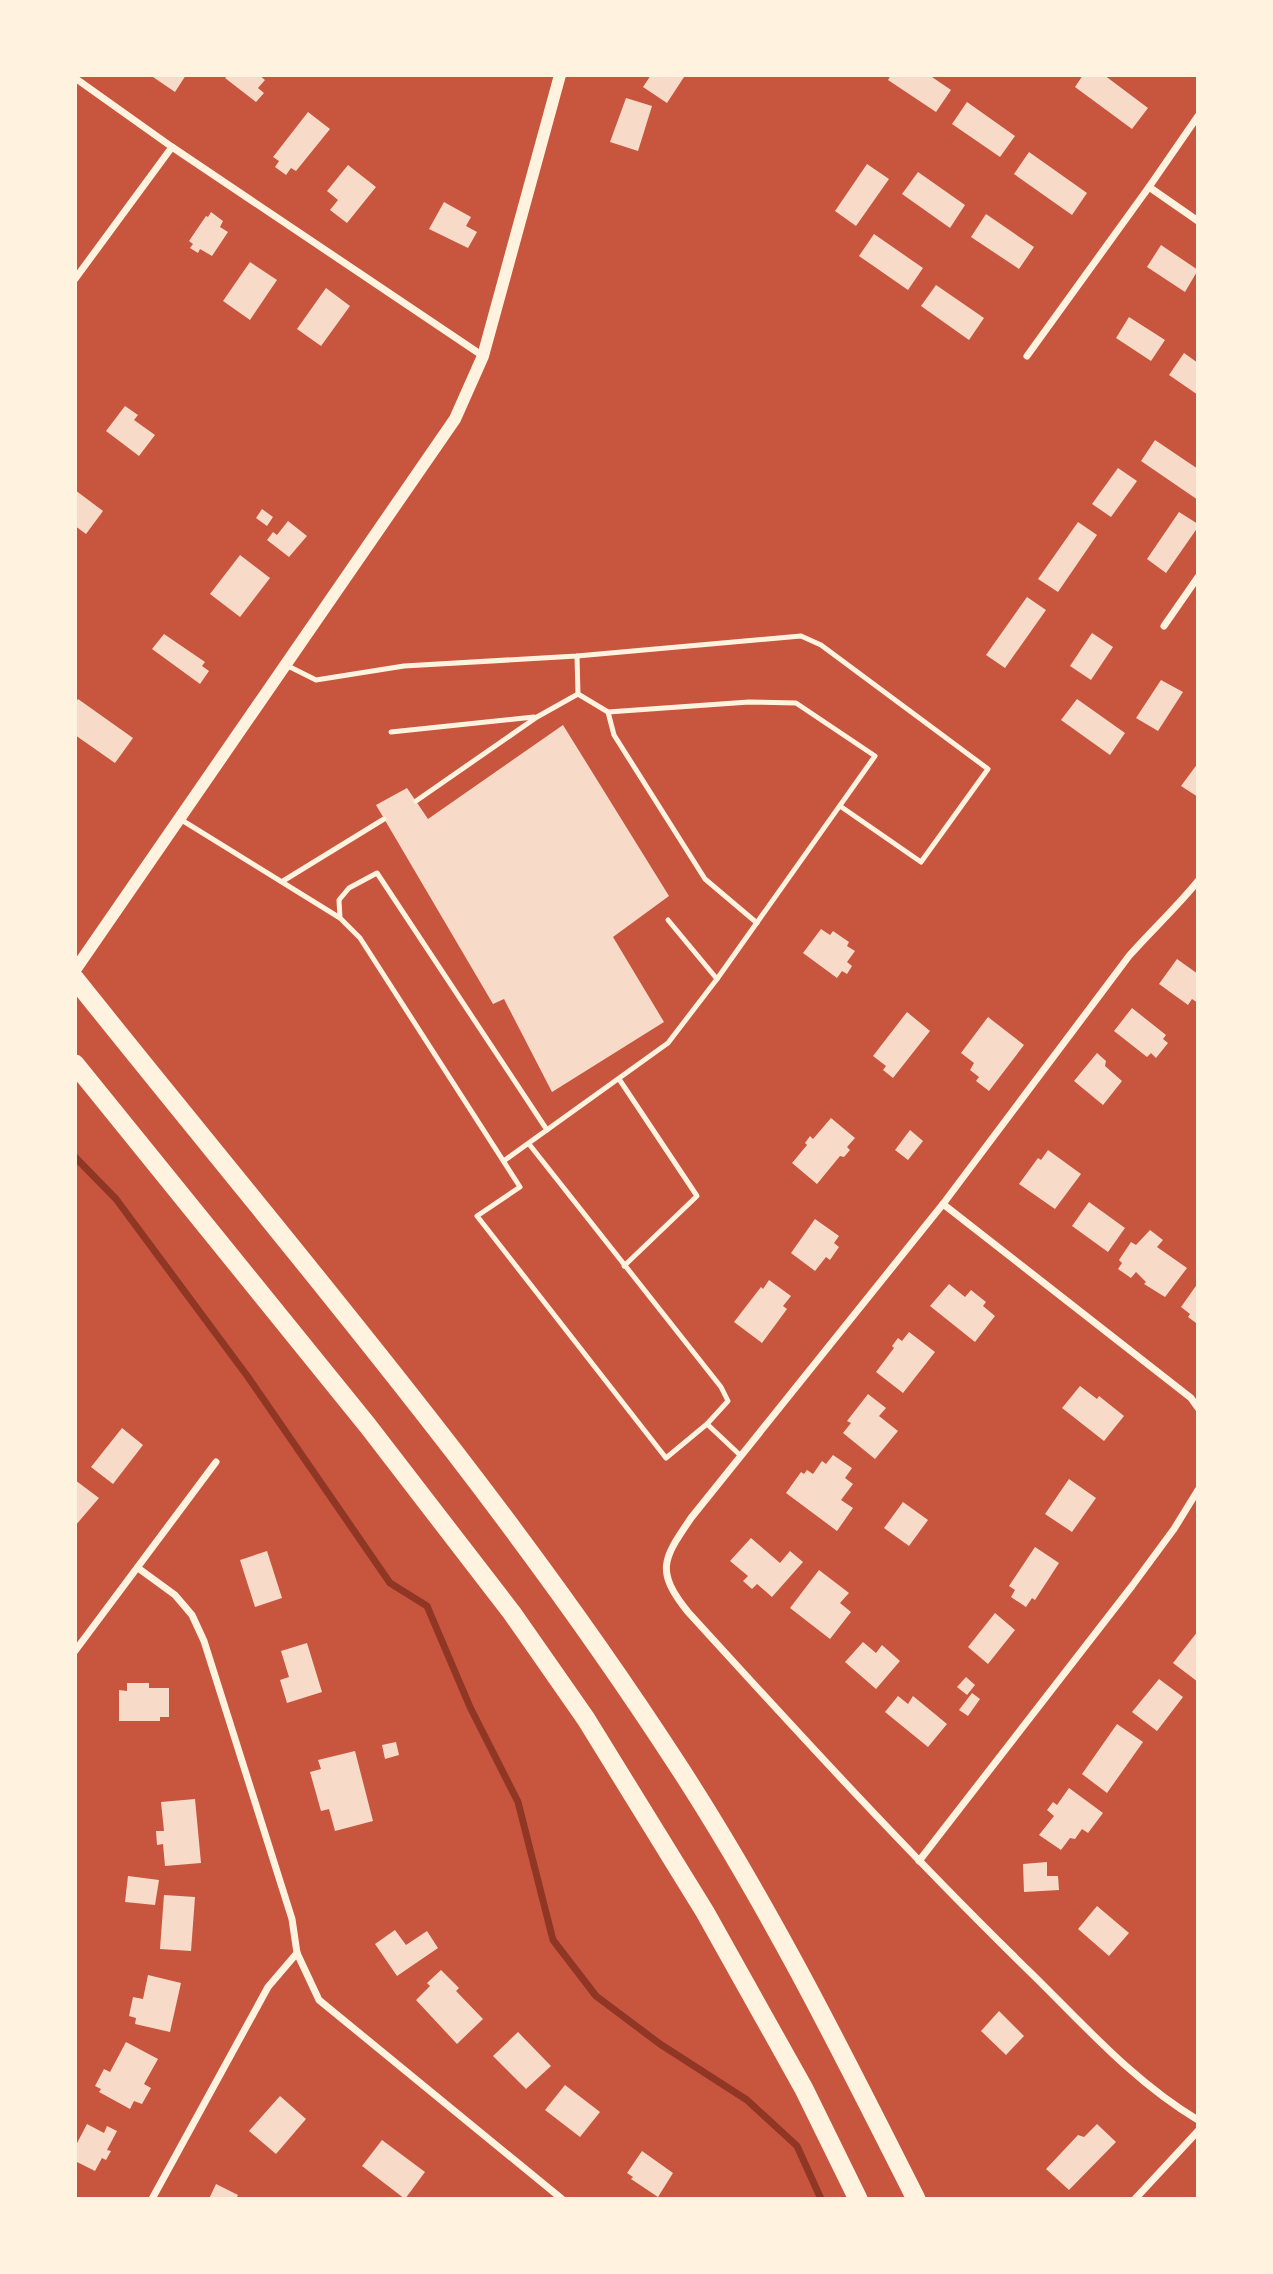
<svg xmlns="http://www.w3.org/2000/svg" width="1273" height="2274" font-family="'Nunito Sans',sans-serif">
  <style>
    .lines { fill: none; stroke-linecap: round; stroke-linejoin: round }
    .stream { stroke: #8f3625; stroke-width: 7 }
    .building { fill: #f7dbc8 }
    .service { stroke: #fff3e0; stroke-width: 5 }
    .minor { stroke: #fff3e0; stroke-width: 7 }
    .tertiary { stroke: #fff3e0; stroke-width: 12 }
    .motorway { stroke: #fff3e0; stroke-width: 19 }
  </style>
  <rect width="100%" height="100%" fill="#c8553d"/>
  <g class="lines">
    <!-- stream -->
    <polyline class="stream" points="75,1157 116,1199 248,1377 390,1583 427,1606 470,1707 518,1802 553,1940 596,1996 660,2044 747,2100 797,2146 821,2199"/>
  </g>
  <!-- building -->
  <g class="building">
    <polygon points="150,75 186,75 175,92"/>
    <polygon points="228,75 259,75 265,80 258,88 264,93 256,102 225,78"/>
    <polygon points="651,75 680,75 684,77 667,103 643,87"/>
    <polygon points="891,75 929,75 951,90 936,112 888,80"/>
    <polygon points="1083,75 1104,75 1148,108 1132,129 1075,87"/>
    <polygon points="626,98 652,106 638,151 610,142"/>
    <polygon points="967,102 1015,136 1000,157 952,124"/>
    <polygon points="308,112 330,129 296,171 291,168 286,175 275,167 279,161 273,157"/>
    <polygon points="1029,152 1087,193 1072,215 1014,174"/>
    <polygon points="867,164 889,179 856,226 835,211"/>
    <polygon points="348,165 376,187 347,223 330,210 338,200 327,191"/>
    <polygon points="918,172 965,205 950,228 902,194"/>
    <polygon points="444,202 471,217 466,226 477,232 468,248 429,229"/>
    <polygon points="211,212 223,221 220,227 228,232 212,256 200,249 198,253 190,248 193,244 189,241 206,216 208,217"/>
    <polygon points="986,214 1034,247 1019,269 971,237"/>
    <polygon points="874,234 923,268 908,290 859,256"/>
    <polygon points="1161,245 1198,270 1185,292 1147,267"/>
    <polygon points="250,262 277,280 250,320 223,301"/>
    <polygon points="936,285 984,318 969,340 921,306"/>
    <polygon points="326,288 350,306 321,346 297,329"/>
    <polygon points="1129,317 1165,340 1151,361 1116,338"/>
    <polygon points="1184,353 1198,363 1198,395 1169,375"/>
    <polygon points="125,406 138,415 134,420 155,435 139,456 106,431"/>
    <polygon points="1155,440 1198,469 1198,500 1141,461"/>
    <polygon points="1118,468 1137,481 1111,517 1092,504"/>
    <polygon points="75,490 103,511 86,534 75,526"/>
    <polygon points="262,509 273,517 267,526 256,518"/>
    <polygon points="1179,512 1198,524 1198,527 1166,573 1147,559"/>
    <polygon points="288,521 307,536 289,557 267,540 273,532 277,535"/>
    <polygon points="1078,522 1097,535 1058,592 1038,579"/>
    <polygon points="240,555 270,578 240,617 210,594"/>
    <polygon points="1027,597 1046,610 1005,668 986,655"/>
    <polygon points="1092,633 1113,647 1091,680 1070,666"/>
    <polygon points="164,634 205,662 202,666 209,671 200,684 152,649"/>
    <polygon points="1161,680 1183,692 1158,731 1136,718"/>
    <polygon points="78,699 133,738 115,763 75,735 75,704"/>
    <polygon points="1077,699 1125,733 1110,755 1061,720"/>
    <polygon points="563,725 669,896 613,937 664,1022 552,1092 504,999 493,1004 376,805 407,788 428,819"/>
    <polygon points="1198,763 1198,797 1181,786"/>
    <polygon points="821,929 830,935 833,931 849,942 847,946 855,951 847,962 852,966 847,974 842,971 837,978 803,953"/>
    <polygon points="1177,959 1198,974 1198,1003 1192,999 1188,1005 1159,984"/>
    <polygon points="1132,1008 1166,1035 1163,1039 1168,1043 1156,1058 1151,1053 1147,1057 1114,1031"/>
    <polygon points="907,1012 930,1031 893,1078 883,1070 886,1066 873,1056"/>
    <polygon points="988,1017 1024,1045 989,1091 976,1081 979,1077 970,1070 974,1063 961,1053"/>
    <polygon points="1097,1053 1106,1061 1105,1066 1122,1081 1103,1105 1074,1081"/>
    <polygon points="831,1118 855,1138 847,1147 850,1150 844,1157 840,1156 817,1184 792,1163 807,1145 805,1143 810,1136 813,1139"/>
    <polygon points="910,1130 923,1141 908,1160 895,1150"/>
    <polygon points="1048,1150 1081,1174 1055,1209 1019,1184 1038,1158 1041,1160"/>
    <polygon points="1089,1202 1125,1228 1108,1252 1072,1226"/>
    <polygon points="815,1219 839,1236 834,1243 839,1247 830,1260 826,1257 815,1271 791,1253"/>
    <polygon points="1150,1230 1163,1240 1157,1247 1187,1268 1165,1297 1144,1284 1146,1282 1136,1272 1131,1278 1118,1269 1122,1263 1119,1260 1131,1242 1136,1245"/>
    <polygon points="769,1280 791,1296 783,1306 787,1309 762,1343 734,1322 761,1287 763,1289"/>
    <polygon points="1198,1283 1198,1320 1196,1323 1188,1317 1190,1314 1181,1307"/>
    <polygon points="949,1284 965,1297 971,1290 986,1302 983,1306 995,1316 975,1342 930,1306"/>
    <polygon points="909,1332 935,1352 903,1393 876,1372 894,1348 892,1346 898,1338 902,1341"/>
    <polygon points="1080,1386 1097,1399 1099,1396 1124,1416 1104,1441 1062,1408"/>
    <polygon points="868,1394 886,1408 879,1416 898,1431 875,1459 843,1433 851,1423 847,1421"/>
    <polygon points="122,1428 143,1445 113,1484 91,1467"/>
    <polygon points="833,1455 852,1468 845,1478 853,1484 841,1500 853,1508 837,1531 786,1493 801,1472 804,1474 807,1470 813,1474 822,1461 826,1464"/>
    <polygon points="1069,1479 1096,1498 1072,1532 1045,1514"/>
    <polygon points="75,1480 99,1498 75,1526"/>
    <polygon points="903,1502 928,1520 909,1546 884,1528"/>
    <polygon points="751,1538 780,1563 790,1551 803,1562 772,1597 757,1584 752,1589 743,1581 748,1576 730,1561"/>
    <polygon points="1035,1547 1059,1563 1035,1600 1032,1598 1026,1607 1011,1597 1015,1590 1009,1586"/>
    <polygon points="267,1551 282,1598 255,1607 240,1560"/>
    <polygon points="819,1570 849,1593 840,1603 851,1612 830,1639 790,1608"/>
    <polygon points="995,1613 1015,1630 988,1664 968,1647"/>
    <polygon points="1198,1631 1198,1682 1173,1663"/>
    <polygon points="863,1642 876,1653 882,1645 900,1661 876,1689 845,1662"/>
    <polygon points="307,1643 322,1692 287,1703 280,1680 289,1677 281,1651"/>
    <polygon points="966,1677 975,1685 967,1695 957,1687"/>
    <polygon points="1159,1679 1183,1697 1157,1731 1132,1712"/>
    <polygon points="127,1683 149,1683 149,1688 169,1688 169,1717 160,1717 160,1721 119,1721 119,1690 127,1691"/>
    <polygon points="972,1693 980,1699 968,1716 959,1710"/>
    <polygon points="898,1696 908,1704 913,1696 947,1724 928,1747 885,1712"/>
    <polygon points="1117,1724 1143,1742 1107,1793 1082,1774"/>
    <polygon points="396,1742 399,1755 385,1759 382,1745"/>
    <polygon points="355,1751 373,1821 335,1831 329,1809 321,1811 310,1772 321,1769 318,1760"/>
    <polygon points="1069,1788 1103,1813 1088,1833 1082,1829 1075,1839 1070,1838 1061,1850 1039,1835 1054,1816 1047,1810 1053,1802 1057,1805"/>
    <polygon points="195,1799 201,1863 165,1866 163,1844 157,1845 156,1831 164,1831 161,1802"/>
    <polygon points="1047,1862 1047,1876 1058,1876 1059,1890 1024,1892 1023,1864"/>
    <polygon points="128,1876 159,1880 155,1905 125,1902"/>
    <polygon points="164,1895 195,1897 191,1951 160,1949"/>
    <polygon points="1097,1906 1129,1933 1109,1956 1078,1929"/>
    <polygon points="395,1930 406,1945 427,1931 438,1948 397,1976 375,1944"/>
    <polygon points="441,1970 459,1988 456,1991 483,2019 457,2044 416,2000 430,1986 427,1983"/>
    <polygon points="148,1975 181,1983 170,2032 135,2024 136,2018 129,2016 133,1997 143,1999"/>
    <polygon points="999,2011 1024,2036 1006,2055 981,2031"/>
    <polygon points="518,2032 551,2066 526,2089 493,2056"/>
    <polygon points="126,2042 158,2059 144,2084 151,2088 142,2104 134,2101 130,2109 99,2092 101,2089 95,2086 104,2069 110,2072"/>
    <polygon points="565,2085 600,2112 580,2137 545,2110"/>
    <polygon points="280,2096 306,2119 276,2154 249,2131"/>
    <polygon points="87,2124 104,2133 107,2126 117,2131 107,2150 111,2151 106,2160 102,2158 95,2171 75,2161 75,2147"/>
    <polygon points="1097,2124 1116,2142 1069,2190 1046,2169 1078,2135 1084,2137"/>
    <polygon points="382,2140 425,2172 405,2199 362,2166"/>
    <polygon points="642,2151 673,2173 658,2197 631,2179 633,2177 627,2173"/>
    <polygon points="216,2184 238,2195 236,2199 209,2199"/>
  </g>
  <g class="lines">
    <!-- service -->
    <g class="service">
      <polyline points="577,656 578,694"/>
      <polyline points="286,665 316,680 404,666 577,656 801,636 821,645 988,769 921,862 840,806"/>
      <polyline points="608,712 614,735 705,879 757,923"/>
      <polyline points="391,732 534,717"/>
      <polyline points="416,801 537,717 578,694 608,712 749,702 796,703 875,756 717,979 668,1043 505,1160"/>
      <polyline points="180,819 340,918 360,938 520,1187 477,1216 666,1458 707,1424 728,1401 721,1387 529,1144"/>
      <polyline points="283,881 384,819"/>
      <polyline points="340,918 339,900 349,888 377,873 547,1130"/>
      <polyline points="668,920 717,979"/>
      <polyline points="619,1079 697,1196 624,1266"/>
      <polyline points="707,1424 741,1456"/>
    </g>
    <!-- minor -->
    <g class="minor">
      <polyline points="75,78 172,147 483,356"/>
      <polyline points="1149,187 1198,221"/>
      <polyline points="75,279 172,147"/>
      <polyline points="1027,356 1149,187 1198,116"/>
      <polyline points="1164,626 1198,577"/>
      <path d="M1198,881C1176,908 1152,930 1129,956L943,1204L691,1518C664,1558 654,1570 688,1612C800,1735 912,1857 1031,1973C1084,2025 1134,2082 1198,2120"/>
      <polyline points="943,1204 1191,1398 1198,1408"/>
      <polyline points="138,1568 175,1595 192,1615 204,1641 292,1919 297,1953 319,2000 562,2199"/>
      <polyline points="75,1651 216,1462"/>
      <polyline points="919,1861 1132,1586 1174,1529 1198,1490"/>
      <polyline points="152,2199 268,1987 297,1953"/>
      <polyline points="1135,2199 1198,2131"/>
    </g>
    <!-- tertiary -->
    <polyline class="tertiary" points="75,970 455,419 483,356 560,75"/>
    <!-- motorway -->
    <g class="motorway">
      <path d="M75,979C280,1236 496,1485 675,1761C766,1900 841,2050 916,2199"/>
      <polyline points="75,1064 368,1426 512,1613 586,1719 705,1912 804,2089 858,2199"/>
    </g>
  </g>
  <!-- border -->
  <rect width="1273" height="2274" fill="none" stroke="#fff3e0" stroke-width="154"/>
</svg>
